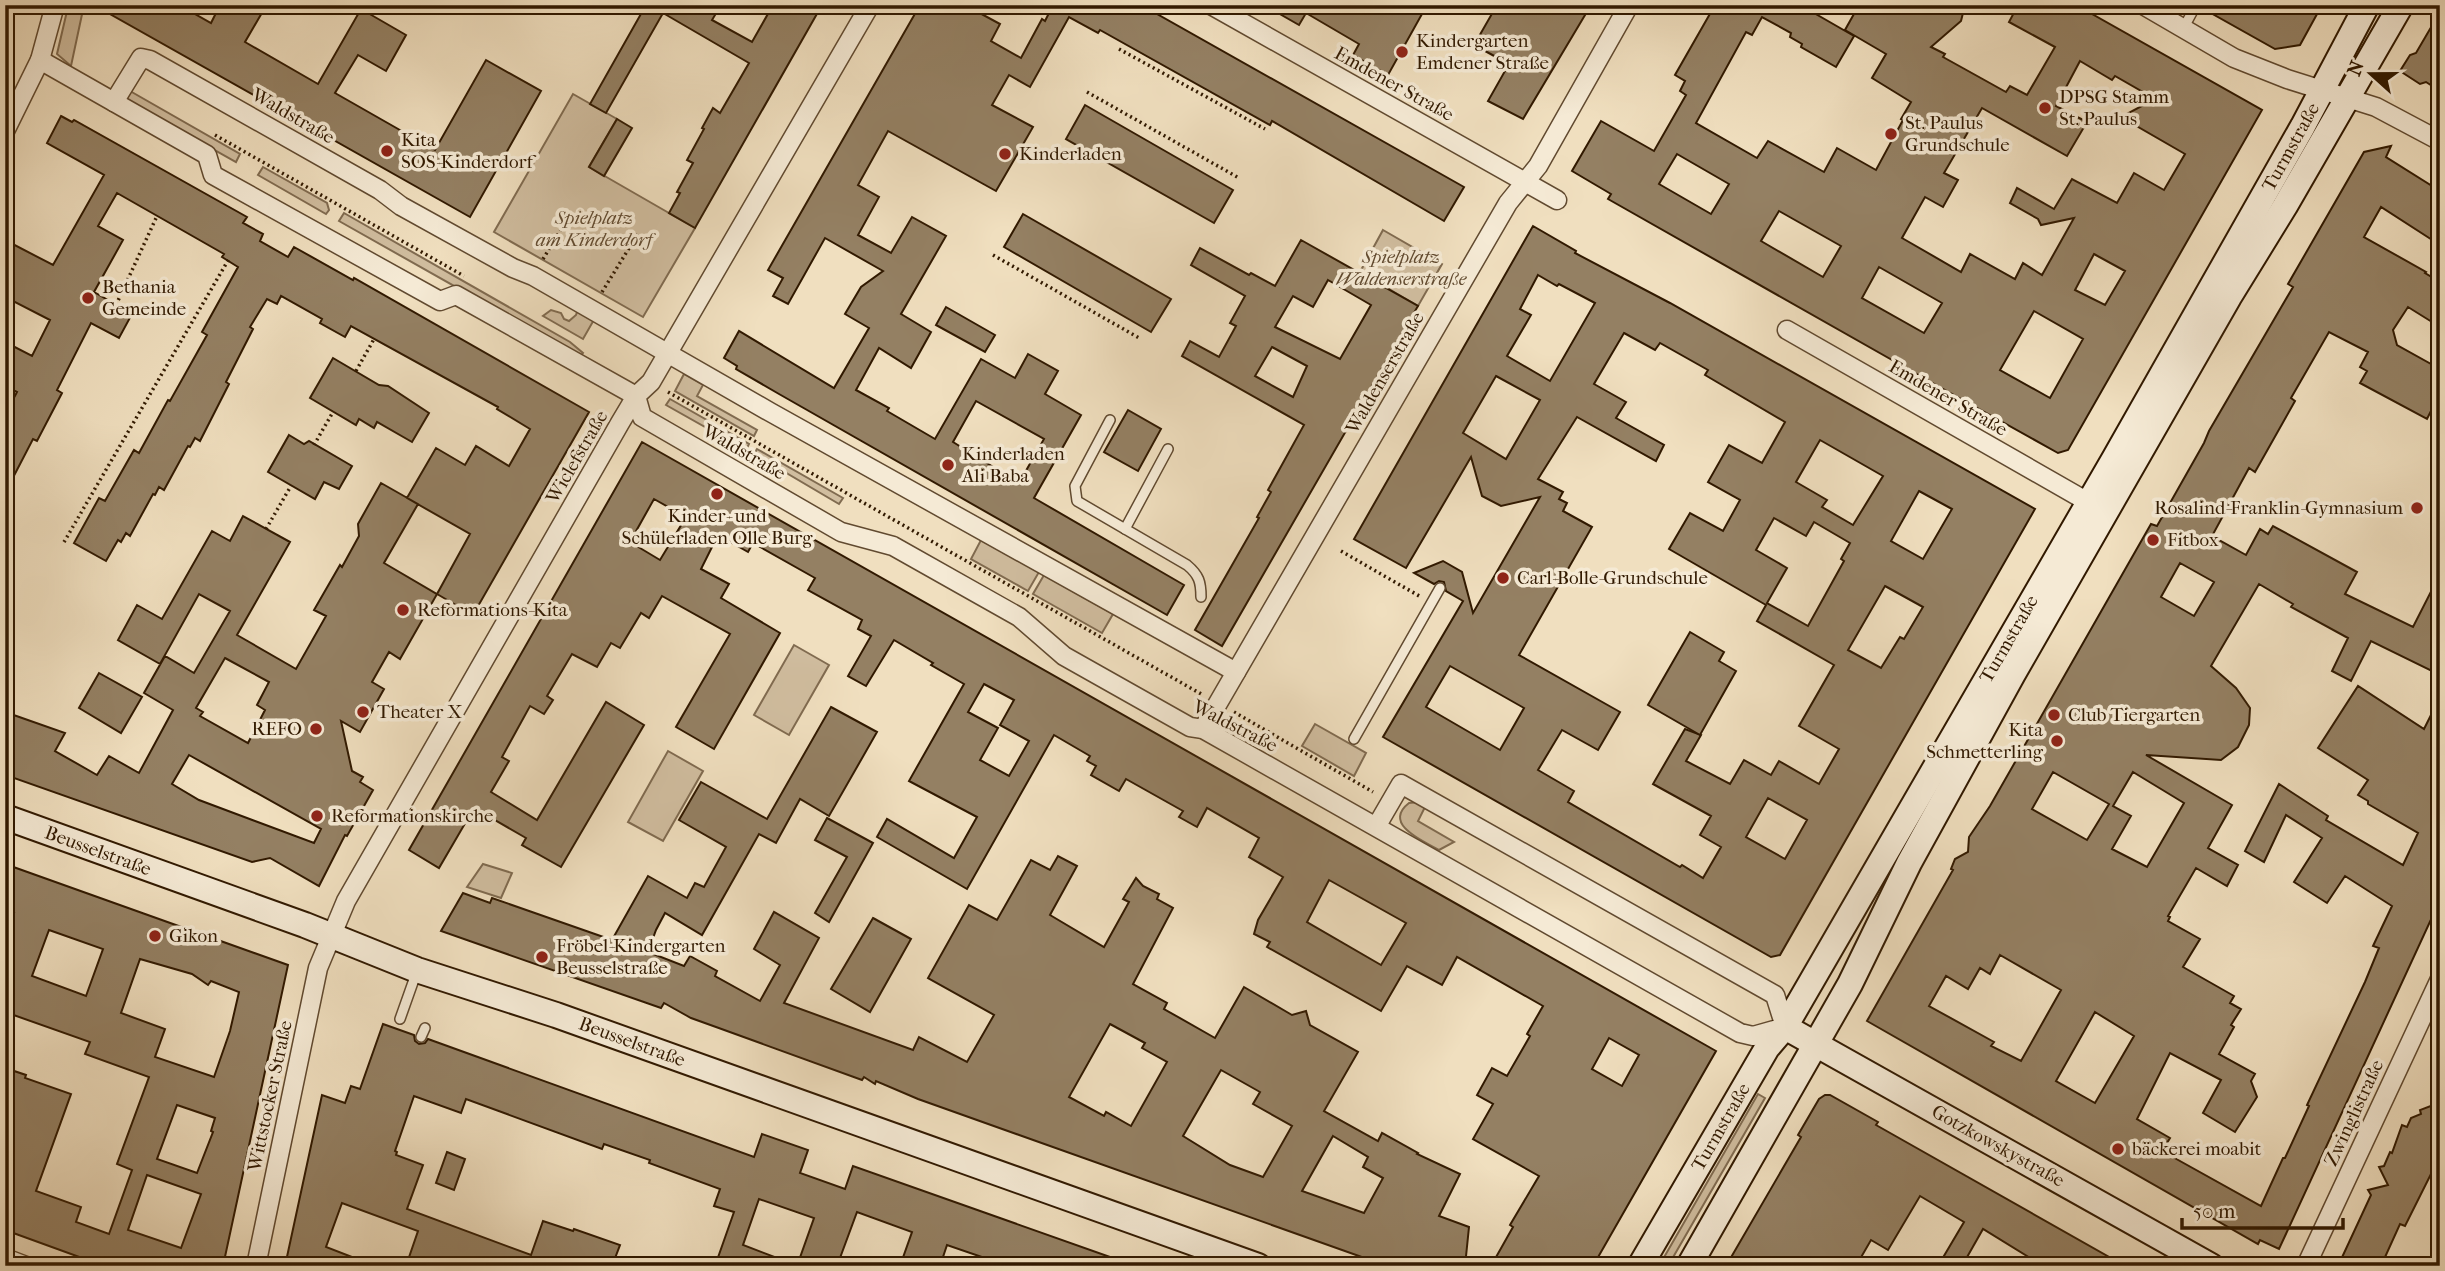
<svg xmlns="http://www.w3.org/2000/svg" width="2445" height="1271" font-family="'IM FELL French Canon',serif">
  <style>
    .green { fill: #d0bd9f; stroke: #806b50; stroke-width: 2 }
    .building { fill: #948063; stroke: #311900; stroke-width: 2; fill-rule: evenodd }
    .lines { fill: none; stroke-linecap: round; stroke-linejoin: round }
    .lane-casing { stroke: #614a30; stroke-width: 12 }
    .street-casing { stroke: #614a30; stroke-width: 21 }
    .secondary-casing { stroke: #311900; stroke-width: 28 }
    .path { stroke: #311900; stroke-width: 3.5; stroke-dasharray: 2 3.5; stroke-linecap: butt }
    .lane { stroke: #f5ead5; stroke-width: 9 }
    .street { stroke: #f5ead5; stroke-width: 18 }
    .secondary { stroke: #f5ead5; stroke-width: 24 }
    .poi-dot { fill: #8f2418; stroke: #f5ead5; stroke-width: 2.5 }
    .labels { text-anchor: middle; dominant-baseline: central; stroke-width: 7; stroke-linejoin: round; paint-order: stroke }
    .poi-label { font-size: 19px; fill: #311900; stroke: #f5ead5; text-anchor: start }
    .street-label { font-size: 19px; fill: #311900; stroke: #f5ead5 }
    .park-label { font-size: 19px; font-style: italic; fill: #614a30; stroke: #f5ead5 }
  </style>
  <rect width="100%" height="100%" fill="#f0dfbf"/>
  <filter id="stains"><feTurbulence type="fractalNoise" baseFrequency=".00286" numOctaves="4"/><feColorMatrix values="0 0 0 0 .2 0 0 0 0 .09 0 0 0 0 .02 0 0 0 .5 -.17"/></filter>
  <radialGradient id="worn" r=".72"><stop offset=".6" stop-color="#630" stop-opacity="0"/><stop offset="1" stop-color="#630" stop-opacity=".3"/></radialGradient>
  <!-- green -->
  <g class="green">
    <polygon points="84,5 71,66 57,54 67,11"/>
    <polygon points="130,91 240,154 236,162 126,100"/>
    <polygon points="573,94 617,119 589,167 695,228 643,317 494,232"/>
    <polygon points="263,167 327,203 329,210 326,214 258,175"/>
    <polygon points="344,213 570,342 583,353 580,357 339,221"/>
    <polygon points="1383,230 1442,264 1418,306 1360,272"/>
    <polygon points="578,309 595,318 583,339 543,316 551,310 561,313 564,319 569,321 576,315"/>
    <polygon points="684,374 703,385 697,396 757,430 754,436 675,391"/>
    <polygon points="670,399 749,444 746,450 666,405"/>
    <polygon points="757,449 843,498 839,504 754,454"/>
    <polygon points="981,540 1039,572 1028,591 971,559"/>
    <polygon points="1044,575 1113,614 1102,633 1033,594"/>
    <polygon points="794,645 829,665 789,735 754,715"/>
    <polygon points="1315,724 1366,753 1354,776 1302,746"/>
    <polygon points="668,751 703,771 663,841 628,822"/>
    <path d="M1420,802L1426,805L1418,821L1454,842L1439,850C1423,841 1382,824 1409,803Z"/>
    <polygon points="483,864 512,873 501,898 467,887"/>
    <polygon points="1758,1094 1765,1098 1668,1266 1659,1266"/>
  </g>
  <!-- building -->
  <g class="building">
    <polygon points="94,5 179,5 211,23 220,5 263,5 260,10 263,11 245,42 318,84 361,9 406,35 386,71 358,55 335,93 435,150 486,60 541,91 470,217"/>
    <polygon points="646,5 721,5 712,20 752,42 773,5 822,5 695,228 669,213 680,193 677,192 693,163 687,160 704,129 702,128 713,108 720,113 749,63 663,13 606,113 590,104"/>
    <path d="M920,5H965L1000,24L991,41L1021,58L1042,19L1045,21L1050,11L1052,12L1054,9L1048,5H1141L1464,187L1444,221L1272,121L1270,125L1100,30L1098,33L1069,17L1030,87L1009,75L992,105L1033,127L996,191L888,131L858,185L879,197L858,235L891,253L912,217L946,236L901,314L931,332L911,368L879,348L856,390L889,408L887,411L935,439L981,359L1015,378L1028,354L1058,371L1045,394L1081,415L1034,498L1184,585L1167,615L779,394L736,369L737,366L724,358L739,331L834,388L869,328L845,314L861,287L883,271L825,238L788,304L773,296L783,278L768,270ZM976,401L1044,439L1019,483L953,442Z"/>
    <polygon points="1264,5 1427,5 1388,75 1353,55 1359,44 1306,13 1299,25"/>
    <polygon points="1497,5 1591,5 1523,119 1488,101 1509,64 1474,45"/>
    <path d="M1715,5H1800L1854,36L1836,67L1801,47L1802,44L1790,37L1791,33L1762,17L1752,35L1746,32L1696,123L1757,158L1768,141L1824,172L1837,148L1876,170L1903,120L1901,119L1911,102L1872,78L1886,54L1845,30L1859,5H1965L1961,21L1931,47L1945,54L1943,57L2006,92L2010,86L2027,95L2055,47L2009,22L2018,5H2076L2262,110L2068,450L2058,453L1945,390L1608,199L1611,194L1572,171L1601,121L1654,151L1686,95L1680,91L1685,81L1675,75ZM2080,61L2112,80L2115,76L2155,99L2121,117L2185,154L2164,190L2134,173L2117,203L2072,179L2054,209L2017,188L2010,203L2038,219L2041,225L2074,218L2042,275L2023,263L2015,279L1970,254L1961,272L1902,238L1925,197L1943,207L1958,180L1944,173L1982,108L2067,156L2087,122L2056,106ZM1677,154L1729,184L1711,214L1659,184ZM1779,211L1841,246L1823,277L1761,241ZM2094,254L2125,271L2105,305L2075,290ZM1879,267L1942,303L1924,333L1862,298ZM2034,311L2083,339L2050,398L2000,370Z"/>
    <polygon points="2203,5 2322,5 2300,45 2275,49 2202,8"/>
    <polygon points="2440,12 2440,91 2426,82 2420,84 2400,71 2410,55 2416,53"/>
    <polygon points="1085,105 1233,190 1214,223 1066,139"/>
    <path d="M61,116L72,122L74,120L247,217L243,223L263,234L260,241L288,257L294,247L353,280L354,278L589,412L473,615L437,594L400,659L389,652L372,682L384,689L360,732L341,721L352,771L363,777L360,782L373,790L347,836L345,835L319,886L270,858L252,862L11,777L13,771L5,768V712L65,733L55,751L97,775L109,756L139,773L173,710L144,693L165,656L194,673L230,611L199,594L160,664L118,640L137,605L162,619L212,531L230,541L243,516L290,542L237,635L296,669L326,616L314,610L340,565L342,567L359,536L358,524L381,483L418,504L384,563L437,594L470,534L407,498L436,448L465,465L476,446L509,466L530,429L497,409L498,407L351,326L345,337L320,323L322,319L281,296L277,304L267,299L250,327L253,329L226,382L229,384L200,441L195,438L190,447L188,446L164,490L159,487L155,495L153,494L130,536L126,533L121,542L118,540L106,561L74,543L99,498L105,501L134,450L139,453L168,400L170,401L207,335L202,332L238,267L222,257L224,254L117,193L98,226L123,240L94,292L132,314L119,338L91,323L57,390L62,393L37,441L33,439L5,493V415L17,392L5,386V342L32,356L50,320L5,297V240L53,265L104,175L47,143ZM225,658L269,682L257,705L265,710L248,743L200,716L203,712L196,708ZM189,755L321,829L314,843L199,800L172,784Z"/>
    <polygon points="617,119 632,128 604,176 589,167"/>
    <path d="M2391,146L2386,157L2440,191V245L2381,207L2364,237L2426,272L2425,273L2440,282V310L2432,322L2408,307L2393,330L2397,345L2440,369V411L2433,407L2427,419L2360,383L2367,371L2360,367L2368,352L2329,332L2291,398L2295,401L2255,472L2249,468L2212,536L2246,555L2260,529L2268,534L2273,526L2357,572L2345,594L2413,627L2440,574V675L2371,641L2351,681L2332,671L2348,638L2291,607L2293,604L2259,584L2211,666L2236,688L2250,708L2249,725L2238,747L2221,760L2146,755L2232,805L2208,848L2238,865L2227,886L2196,868L2168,916L2170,917L2168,921L2200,939L2183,967L2234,996L2230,1003L2241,1009L2231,1025L2234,1027L2219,1054L2255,1074L2251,1081L2257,1097L2235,1132L2203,1113L2221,1080L2170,1053L2137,1119L2170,1138L2162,1151L2261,1206L2283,1158H2285L2309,1106L2307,1105L2365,982L2379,948L2373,946L2392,906L2345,876L2327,903L2294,882L2322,838L2286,815L2264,862L2245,851L2279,784L2328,816L2326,820L2403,865L2418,833L2368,804V801L2358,795L2368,780L2318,748L2358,686L2424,729L2440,697V900L2279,1249L2260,1240L2258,1244L1867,1021L1953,870L1951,869L1955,859L1968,852L1969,837L1990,806L2151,524L2157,526L2204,443L2209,431L2293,287L2288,284L2364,152ZM2180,563L2214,582L2194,616L2161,597ZM2053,772L2109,804L2087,840L2032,809ZM2133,772L2184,803L2147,867L2112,849L2131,816L2113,806ZM2000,955L2061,990L2021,1061L1991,1046L1994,1042L1929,1006L1946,976L1968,989L1980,968L1990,974ZM2095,1012L2134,1036L2095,1103L2056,1081Z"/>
    <polygon points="1023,214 1171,299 1151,332 1004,247"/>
    <path d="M1533,226L1576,251L1575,253L1670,303L2035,509L1780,955L1771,957L1383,737L1463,601L1446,591L1444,582L1439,581L1434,584L1414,573L1443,561L1462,572L1473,613L1540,497L1501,506L1482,496L1471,457L1406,568L1354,539ZM1538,275L1557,286L1559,284L1595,303L1550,381L1507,356L1531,315L1520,309ZM1624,333L1655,350L1660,343L1708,370L1705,375L1785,422L1762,463L1729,445L1708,482L1740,500L1723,531L1690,513L1669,549L1766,605L1757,621L1834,665L1799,726L1839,749L1819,784L1779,761L1771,775L1744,760L1730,784L1686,761L1701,735L1685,729L1653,784L1711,816L1700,835L1721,847L1703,878L1682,865L1680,867L1568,802L1574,791L1538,770L1562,730L1598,750L1620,712L1519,655L1592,527L1563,511L1567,503L1559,499L1563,492L1538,479L1577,417L1656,461L1664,445L1616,418L1626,402L1594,384ZM1496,376L1540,400L1506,459L1463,433ZM1820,440L1883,476L1853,525L1822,507L1827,500L1796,482ZM1919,491L1952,509L1923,559L1891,541ZM1774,518L1806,536L1814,522L1850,543L1841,559L1844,561L1808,626L1767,603L1787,568L1756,550ZM1885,586L1923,607L1904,639L1900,637L1881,668L1848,650ZM1450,666L1524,708L1500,750L1426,707ZM1768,798L1807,820L1785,859L1746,837Z"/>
    <path d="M1301,240L1418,306L1222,646L1195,630L1259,518L1257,517L1271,492L1268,490L1304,425L1182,356L1190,341L1219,357L1236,326L1230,323L1245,296L1191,265L1200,248L1249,275L1251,273L1275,286ZM1328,280L1371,305L1340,359L1275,327L1293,296L1313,307ZM1272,347L1307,366L1293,397L1255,376Z"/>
    <polygon points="946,307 995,335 985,352 936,325"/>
    <polygon points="333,358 379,385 388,386 429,413 412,442 377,422 374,428 359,419 356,425 310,398"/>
    <polygon points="1128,410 1161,429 1138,471 1104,452"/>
    <polygon points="289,435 304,444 309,441 352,466 339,489 324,482 315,499 268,472"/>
    <path d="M642,442L1716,1051L1593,1266H1491L1513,1227L1510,1225L1539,1176L1473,1139L1493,1104L1477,1095L1492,1068L1507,1076L1530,1036L1527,1034L1543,1006L1457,957L1442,985L1407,966L1381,1011L1267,947L1270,942L1254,934L1258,920L1283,877L1249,857L1259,838L1207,808L1197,827L1179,817L1183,811L1126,779L1119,791L1091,775L1096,766L1087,761L1090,756L1054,735L967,889L877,837L887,819L954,858L977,817L909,781L964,684L931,665L933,663L894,640L866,686L848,676L871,636L858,629L862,620L808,590L815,578L753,543L748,552L718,535L701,569L729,584L721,598L780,633L714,749L676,727L730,634L662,596L649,618L641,613L620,648L611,643L597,667L572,654L547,696L553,700L544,714L530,706L502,757L509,761L491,792L537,820L606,702L644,725L561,867L522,845L526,838L474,808L439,868L409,850ZM654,499L686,517L660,560L630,542ZM984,684L1014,700L1000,725L1029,741L1009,776L980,760L998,728L968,712ZM1329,880L1406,923L1381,965L1307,922ZM1609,1038L1639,1055L1622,1086L1592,1069Z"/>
    <polygon points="1690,632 1724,652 1719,661 1736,671 1700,735 1648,705"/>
    <polygon points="99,673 142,697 121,733 79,708"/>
    <path d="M831,707L877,732L829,816L800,799L776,843L759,834L702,935L665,913L656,930L648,952L684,966L690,956L717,971L715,976L760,1001L780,965L754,949L774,912L819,938L784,1003L913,1050L919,1037L967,1062L994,1015L928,978L969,905L997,920L1031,860L1050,870L1058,856L1077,866L1050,915L1104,947L1129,902L1123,899L1136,878L1143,886L1159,894L1157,899L1173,908L1133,984L1167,1003L1164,1009L1215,1038L1244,987L1292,1015L1306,1011L1310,1025L1358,1052L1324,1111L1378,1141L1382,1133L1418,1153L1417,1154L1460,1174L1439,1216L1469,1227L1465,1266H1387L918,1099L876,1081L875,1084L864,1077L862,1080L716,1027L691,1018L664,1003L661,1008L441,931L463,893L490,903L492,898L612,940L648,876L687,898L695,883L704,887L726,847L679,820L701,782L767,819ZM1110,1024L1145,1043L1142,1048L1167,1062L1131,1126L1106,1112L1104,1116L1069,1097ZM1221,1070L1260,1092L1253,1104L1292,1126L1263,1177L1230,1165L1183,1136ZM1333,1136L1368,1157L1363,1167L1383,1178L1364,1213L1302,1191Z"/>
    <polygon points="827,818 873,843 829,922 815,913 847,857 815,840"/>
    <path d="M5,864L288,965L223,1266H104L5,1230V1068L26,1075L25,1078L71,1094L36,1191L81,1207L76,1222L109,1234L132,1170L117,1164L149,1077L85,1054L90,1042L5,1012V938L14,913L5,910ZM49,930L103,949L86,996L32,976ZM140,959L192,974L208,985L211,981L239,992L230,1031L214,1077L155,1057L165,1029L121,1013ZM177,1105L215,1118L211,1131L213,1132L197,1173L157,1159ZM147,1175L201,1194L181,1248L128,1230Z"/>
    <polygon points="873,918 911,939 870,1012 831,989"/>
    <polygon points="383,1024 414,1035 415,1041 419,1044 425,1043 428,1039 754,1157 762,1134 808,1150 800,1173 845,1189 853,1166 1127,1263 1127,1266 1008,1266 947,1245 940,1266 900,1266 912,1232 857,1212 837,1266 797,1266 814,1218 759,1199 743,1245 793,1264 793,1266 715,1266 734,1212 714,1206 720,1189 649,1163 650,1160 604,1144 602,1149 466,1099 461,1113 414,1096 395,1151 397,1152 396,1155 423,1165 407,1209 531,1255 543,1221 573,1231 574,1229 620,1245 612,1266 406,1266 418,1231 342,1203 326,1247 370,1264 370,1266 285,1266 322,1095 345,1103 351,1086 360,1089"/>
    <polygon points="1825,1095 1830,1095 1878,1122 1876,1125 2125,1266 2043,1266 1983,1229 1962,1266 1938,1266 1964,1222 1920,1196 1888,1250 1871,1240 1856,1266 1726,1266 1801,1137 1798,1135 1819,1099"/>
    <polygon points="2436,1104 2436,1106 2440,1105 2440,1156 2405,1226 2400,1224 2381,1266 2338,1266 2371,1195 2368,1190 2388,1185 2379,1167 2384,1166 2390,1152 2392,1153 2402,1125 2407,1127 2411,1118 2421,1114 2420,1110"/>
    <polygon points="447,1152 465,1159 454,1190 436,1183"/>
  </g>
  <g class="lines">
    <!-- lane casing -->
    <g class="lane-casing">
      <g id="lane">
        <polyline points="2183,29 2196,5"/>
        <path d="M1110,420L1075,486L1077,501L1187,565C1199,575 1201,582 1201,597"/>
        <polyline points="1125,529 1168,449"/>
        <polyline points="1354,739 1440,588"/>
        <polyline points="400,1019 417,971"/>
        <polyline points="421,1037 425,1028"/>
      </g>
    </g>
    <!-- street casing -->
    <g class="street-casing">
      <g id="street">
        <polyline points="1211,5 1557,200"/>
        <polyline points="2143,5 2234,58 2287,79 2376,107 2440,141"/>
        <polyline points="40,60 207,155 213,175 440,301 456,295 636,396 642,417 841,532 893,546 1019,617 1064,656 1190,727 1203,729 1740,1033 1753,1036 1785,1027 1775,995 1401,784 1376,827"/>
        <polyline points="114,102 141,58 150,60 380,190 401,206 513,268 533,276 770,412 1236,672"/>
        <polyline points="5,131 40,60 55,5"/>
        <polyline points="1787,330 2088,502"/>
        <polyline points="1203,729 1508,203 1538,166 1629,5"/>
        <polyline points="5,1258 26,1266"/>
        <polyline points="256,1266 318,968 346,901 620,423 636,396 651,382 870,5"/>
        <polyline points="2306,1266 2440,979"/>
      </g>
    </g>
    <!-- secondary casing -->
    <g class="secondary-casing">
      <g id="secondary">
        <polyline points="5,817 305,925 417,970 556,1015 1258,1266"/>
        <polyline points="1785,1027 2211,1266"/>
        <polyline points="1640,1266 1767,1048 1785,1027 2114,459 2303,126 2367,5"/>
        <polyline points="1689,1266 1850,984 1909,863 2013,674 2229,297 2285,206 2401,5"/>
      </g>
    </g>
    <!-- path -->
    <g class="path">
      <polyline points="1119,49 1265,129"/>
      <polyline points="1087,92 1239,178"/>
      <polyline points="215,135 464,276"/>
      <polyline points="993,255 1141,339"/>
      <polyline points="543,259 571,213"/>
      <polyline points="602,292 639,232"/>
      <polyline points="116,305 157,216"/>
      <polyline points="356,371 374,339"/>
      <polyline points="668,392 1203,695"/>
      <polyline points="314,445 333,412"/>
      <polyline points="266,529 291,486"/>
      <polyline points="64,542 230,257"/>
      <polyline points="1341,551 1421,597"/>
      <polyline points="1234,712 1373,792"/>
    </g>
    <!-- lane -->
    <use href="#lane" class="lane"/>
    <!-- street -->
    <use href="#street" class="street"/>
    <!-- secondary -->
    <use href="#secondary" class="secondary"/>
  </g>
  <!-- markers -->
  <g class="poi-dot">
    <circle cx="1402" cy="52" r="7"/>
    <circle cx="2045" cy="108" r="7"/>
    <circle cx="1891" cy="134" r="7"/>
    <circle cx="387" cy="151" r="7"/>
    <circle cx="1005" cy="154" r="7"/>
    <circle cx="88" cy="298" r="7"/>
    <circle cx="948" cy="465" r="7"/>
    <circle cx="717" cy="494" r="7"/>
    <circle cx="2417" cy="508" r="7"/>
    <circle cx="2153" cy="540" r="7"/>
    <circle cx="1503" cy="578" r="7"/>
    <circle cx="403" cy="610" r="7"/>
    <circle cx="363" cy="712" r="7"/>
    <circle cx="2054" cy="715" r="7"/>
    <circle cx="316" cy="729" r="7"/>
    <circle cx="2057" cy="741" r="7"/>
    <circle cx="317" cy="816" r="7"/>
    <circle cx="155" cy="936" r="7"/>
    <circle cx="542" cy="957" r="7"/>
    <circle cx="2118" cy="1149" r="7"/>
  </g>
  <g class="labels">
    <!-- poi labels -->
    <g class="poi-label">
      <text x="1416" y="41">Kindergarten<tspan x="1416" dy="22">Emdener Straße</tspan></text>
      <text x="2059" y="97">DPSG Stamm<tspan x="2059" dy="22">St. Paulus</tspan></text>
      <text x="1905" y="123">St. Paulus<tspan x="1905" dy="22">Grundschule</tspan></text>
      <text x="401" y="140">Kita<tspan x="401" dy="22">SOS-Kinderdorf</tspan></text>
      <text x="1019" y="154">Kinderladen</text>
      <text x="102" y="287">Bethania<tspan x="102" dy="22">Gemeinde</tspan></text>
      <text x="962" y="454">Kinderladen<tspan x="962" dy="22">Ali Baba</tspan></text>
      <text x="2403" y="508" text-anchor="end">Rosalind-Franklin-Gymnasium</text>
      <text x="717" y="516" text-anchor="middle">Kinder- und<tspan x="717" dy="22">Schülerladen Olle Burg</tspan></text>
      <text x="2167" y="540">Fitbox</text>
      <text x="1517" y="578">Carl-Bolle-Grundschule</text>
      <text x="417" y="610">Reformations-Kita</text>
      <text x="377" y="712">Theater X</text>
      <text x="2068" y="715">Club Tiergarten</text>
      <text x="302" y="729" text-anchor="end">REFO</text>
      <text x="2043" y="730" text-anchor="end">Kita<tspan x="2043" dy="22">Schmetterling</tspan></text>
      <text x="331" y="816">Reformationskirche</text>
      <text x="169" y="936">Gikon</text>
      <text x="556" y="946">Fröbel-Kindergarten<tspan x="556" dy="22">Beusselstraße</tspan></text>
      <text x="2132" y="1149">bäckerei moabit</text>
    </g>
    <!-- street labels -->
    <g class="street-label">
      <text transform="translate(1394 84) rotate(29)">Emdener Straße</text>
      <text transform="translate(293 116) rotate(30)">Waldstraße</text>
      <text transform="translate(2291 147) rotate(-61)">Turmstraße</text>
      <text transform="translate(1385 373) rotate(-60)">Waldenserstraße</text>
      <text transform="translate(1948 398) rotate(30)">Emdener Straße</text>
      <text transform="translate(744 452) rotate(30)">Waldstraße</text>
      <text transform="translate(577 457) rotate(-60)">Wiclefstraße</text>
      <text transform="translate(2009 639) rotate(-60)">Turmstraße</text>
      <text transform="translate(1235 726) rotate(27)">Waldstraße</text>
      <text transform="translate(98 851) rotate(20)">Beusselstraße</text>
      <text transform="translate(632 1042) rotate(20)">Beusselstraße</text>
      <text transform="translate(270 1096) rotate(-78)">Wittstocker Straße</text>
      <text transform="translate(2354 1113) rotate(-65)">Zwinglistraße</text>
      <text transform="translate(1721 1127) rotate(-60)">Turmstraße</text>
      <text transform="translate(1998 1146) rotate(29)">Gotzkowskystraße</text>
    </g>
    <!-- park labels -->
    <g class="park-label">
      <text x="594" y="218">Spielplatz<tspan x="594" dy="22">am Kinderdorf</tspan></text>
      <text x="1401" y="257">Spielplatz<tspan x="1401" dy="22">Waldenserstraße</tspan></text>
    </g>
  </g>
  <!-- margin -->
  <rect width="2445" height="1271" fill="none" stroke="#f0dfbf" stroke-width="28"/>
  <rect x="7" y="7" width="2431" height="1257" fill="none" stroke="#311900" stroke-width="3.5"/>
  <rect x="14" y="14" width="2417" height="1243" fill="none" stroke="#311900" stroke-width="2"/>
  <!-- north arrow -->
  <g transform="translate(2371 74) rotate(291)" stroke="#f5ead5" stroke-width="5" paint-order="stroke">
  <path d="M0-5L12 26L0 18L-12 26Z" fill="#311900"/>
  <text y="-10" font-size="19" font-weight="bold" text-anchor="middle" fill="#311900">N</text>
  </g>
  <!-- scale -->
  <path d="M2182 1218v10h161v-10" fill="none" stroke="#311900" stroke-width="3.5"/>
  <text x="2193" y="1218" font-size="21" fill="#311900" stroke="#f5ead5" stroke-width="5" paint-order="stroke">50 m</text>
  <rect width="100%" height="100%" filter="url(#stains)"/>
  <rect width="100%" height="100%" fill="url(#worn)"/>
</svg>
